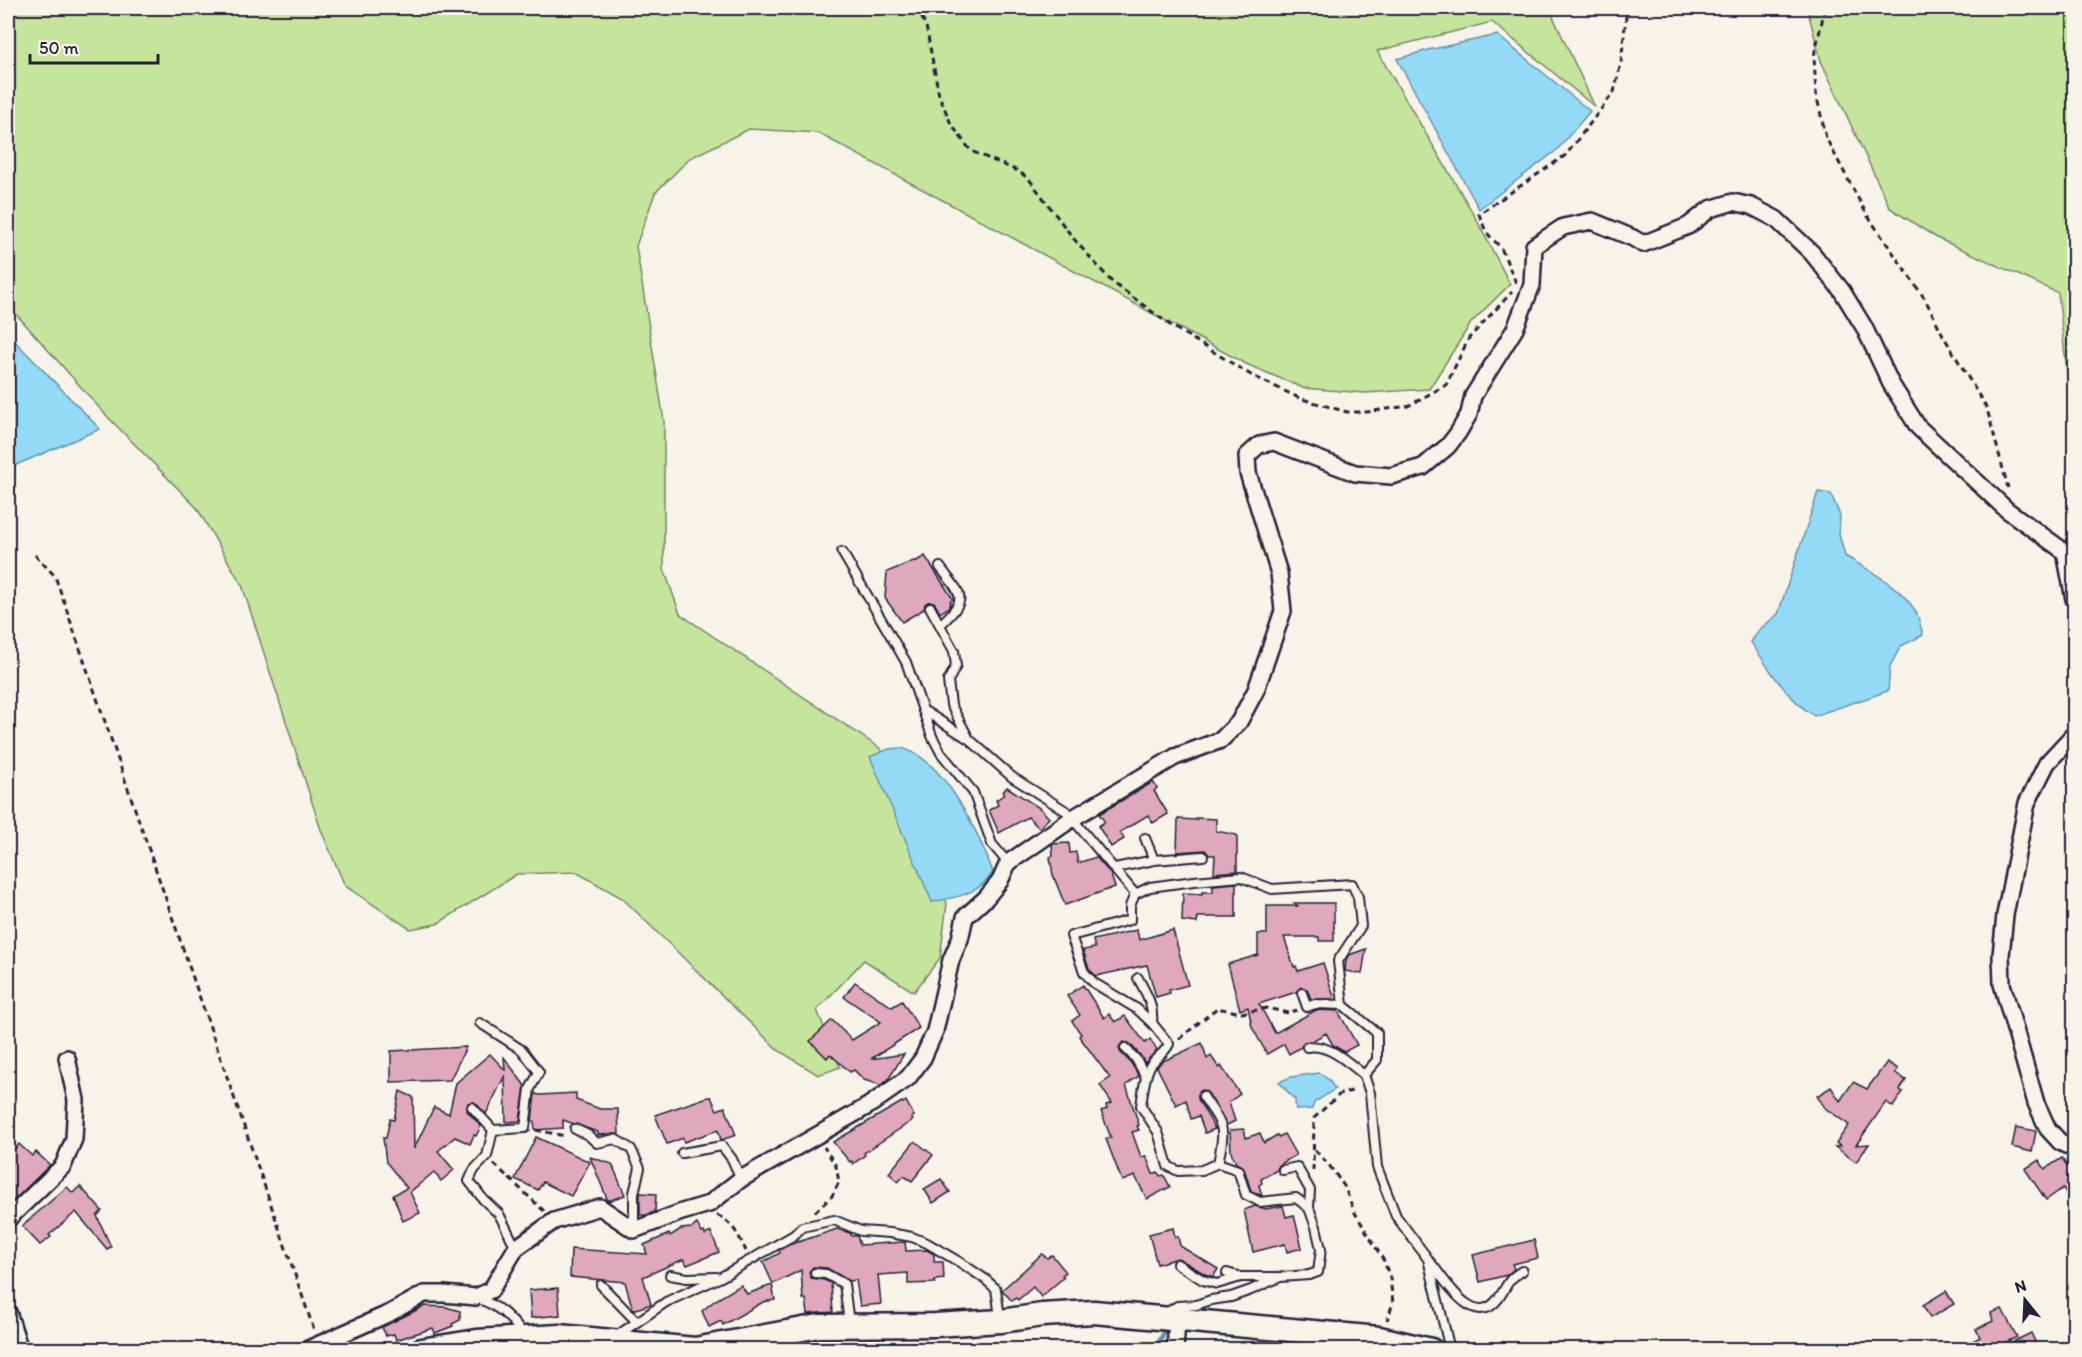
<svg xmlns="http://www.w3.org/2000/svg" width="2082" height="1357" font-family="Itim,sans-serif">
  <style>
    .green { fill: #c5e49c; stroke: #74836c; stroke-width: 1.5 }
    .water { fill: #94daf6; stroke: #6690ab; stroke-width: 1.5 }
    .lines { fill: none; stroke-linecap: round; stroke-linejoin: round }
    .stream { stroke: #6690ab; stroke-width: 5 }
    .building { fill: #e0a8bc; stroke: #22223b; stroke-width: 1.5 }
    .lane-casing { stroke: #22223b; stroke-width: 12 }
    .street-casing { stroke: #22223b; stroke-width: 20 }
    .secondary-casing { stroke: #22223b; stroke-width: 27 }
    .path { stroke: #22223b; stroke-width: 3; stroke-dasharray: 6 4.5; stroke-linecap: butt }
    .lane { stroke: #f7f3e8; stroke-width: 8 }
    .street { stroke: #f7f3e8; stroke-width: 15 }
    .secondary { stroke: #f7f3e8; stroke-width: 22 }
  </style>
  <rect width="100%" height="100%" fill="#f7f3e8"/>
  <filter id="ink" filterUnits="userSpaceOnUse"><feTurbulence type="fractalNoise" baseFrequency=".0167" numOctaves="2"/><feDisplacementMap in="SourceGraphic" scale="12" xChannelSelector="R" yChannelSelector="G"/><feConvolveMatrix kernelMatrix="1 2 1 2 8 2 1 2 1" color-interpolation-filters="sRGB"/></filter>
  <g filter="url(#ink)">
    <!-- green -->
    <g class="green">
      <polygon points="8,8 1549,8 1595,107 1492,22 1377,51 1473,213 1510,284 1471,323 1429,389 1365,393 1303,388 1246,364 818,133 749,129 690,158 655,193 636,246 664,421 664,569 680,614 881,749 947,903 940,958 914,992 864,960 817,1010 840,1067 818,1075 778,1050 622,898 576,872 517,874 437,924 410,929 345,886 321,830 242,585 197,508 104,413 8,305"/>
      <polygon points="1807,8 2074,8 2074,436 2058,293 1937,238 1890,208 1821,61"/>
    </g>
    <!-- water -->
    <g class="water">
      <polygon points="1497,35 1590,111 1557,150 1479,209 1397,59 1428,50"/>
      <polygon points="9,335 100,429 16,465 8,467"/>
      <path d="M1818,492L1831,494L1840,516L1839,534L1845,556C1870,571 1901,586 1916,612C1919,619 1921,628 1923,635L1901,646L1890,666L1888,691L1814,716C1787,698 1768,668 1751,642L1759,630L1778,614Z"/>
      <path d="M900,748C943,756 979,834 993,872C979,895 956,897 932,902L870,757L889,749Z"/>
      <polygon points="1319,1073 1329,1080 1335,1089 1314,1103 1312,1109 1296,1110 1295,1100 1279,1082 1291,1077"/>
    </g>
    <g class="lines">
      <!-- stream -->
      <polyline class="stream" points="1155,1350 1164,1333"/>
    </g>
    <!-- building -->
    <g class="building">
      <polygon points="925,556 953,599 950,601 951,603 949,607 940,613 934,602 928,602 925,604 924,609 902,622 885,598 887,572 914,561 915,562"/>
      <polygon points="1153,782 1157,788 1154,791 1168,814 1153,823 1148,815 1120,832 1124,839 1111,847 1098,826 1105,822 1099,814"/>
      <polygon points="1007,787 1041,809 1049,818 1039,828 1028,817 999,833 989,810 998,805 996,800 1005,794 1003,792"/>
      <polygon points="1196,818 1216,819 1216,831 1237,835 1237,871 1214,873 1215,855 1209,855 1205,850 1177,852 1178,819 1196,820"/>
      <polygon points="1069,843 1070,853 1076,852 1078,863 1096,857 1110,873 1115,887 1065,905 1053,875 1050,857 1053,856 1052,844"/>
      <polygon points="1236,883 1236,917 1198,917 1197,923 1182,921 1183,893 1202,894 1202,892 1213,892 1213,885"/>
      <polygon points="1294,903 1334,903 1334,941 1319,941 1319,937 1284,937 1294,967 1296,966 1298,971 1323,963 1334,997 1331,999 1311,999 1307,989 1301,987 1296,992 1259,1004 1275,1033 1316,1010 1338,1011 1357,1045 1344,1052 1333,1045 1326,1033 1312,1041 1304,1042 1301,1047 1289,1054 1284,1044 1267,1054 1252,1027 1248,1007 1240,1010 1228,964 1258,955 1258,934 1267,934 1267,906 1298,906"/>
      <polygon points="1137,930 1139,940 1173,930 1188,985 1169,990 1170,993 1156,997 1147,965 1096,976 1089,969 1083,950 1095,948 1093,940"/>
      <polygon points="1366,949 1362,974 1345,971 1346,959 1349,955"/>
      <polygon points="855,982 892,1007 902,1001 919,1028 871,1059 904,1054 888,1080 881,1085 864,1080 854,1070 850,1072 830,1054 827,1058 810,1041 832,1020 852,1040 881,1022 844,997"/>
      <polygon points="1083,985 1104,1018 1109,1014 1115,1022 1125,1016 1145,1043 1150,1039 1157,1050 1145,1063 1140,1055 1129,1043 1123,1042 1119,1047 1120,1052 1131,1063 1139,1076 1126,1085 1139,1125 1137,1126 1139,1130 1132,1132 1141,1157 1146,1156 1153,1174 1158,1172 1160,1176 1164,1175 1170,1187 1147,1199 1135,1176 1122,1181 1106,1139 1111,1138 1101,1111 1107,1109 1106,1105 1112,1103 1100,1085 1110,1078 1079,1036 1081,1034 1072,1021 1080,1015 1067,996"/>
      <polygon points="1202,1043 1207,1059 1211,1056 1219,1068 1221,1066 1240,1094 1229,1102 1235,1121 1227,1125 1208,1093 1203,1090 1199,1091 1198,1099 1215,1129 1205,1133 1199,1116 1191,1119 1186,1100 1176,1105 1157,1067 1161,1062"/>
      <polygon points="466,1047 450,1080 391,1082 391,1051"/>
      <polygon points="490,1054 505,1070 504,1057 525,1086 520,1121 506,1122 505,1075 486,1114 474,1102 468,1103 467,1111 481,1126 476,1136 474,1135 470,1144 455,1137 438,1151 454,1170 441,1181 434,1172 410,1192 420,1213 403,1221 393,1195 407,1188 386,1162 383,1138 386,1138 390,1119 394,1120 400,1091 413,1097 414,1149 434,1107 449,1114 456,1083"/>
      <polygon points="1887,1062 1898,1069 1895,1073 1906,1080 1900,1090 1903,1092 1893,1107 1886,1102 1856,1145 1869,1144 1856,1162 1835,1147 1840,1146 1836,1143 1849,1125 1825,1108 1817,1096 1831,1087 1840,1101 1853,1082 1867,1089"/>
      <polygon points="576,1093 576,1100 600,1109 618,1109 619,1134 598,1135 598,1132 563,1120 563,1128 535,1130 534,1121 532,1121 535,1094 540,1095"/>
      <polygon points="708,1097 711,1097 717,1110 725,1107 736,1135 721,1140 718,1130 684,1142 683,1138 667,1144 655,1115"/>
      <polygon points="906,1101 914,1116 911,1118 913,1120 864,1153 865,1155 853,1164 852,1161 850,1162 833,1142 902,1102 903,1103"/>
      <polygon points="2016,1127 2036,1131 2032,1152 2012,1147"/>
      <polygon points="1244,1129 1246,1138 1260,1133 1264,1143 1277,1135 1279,1137 1284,1134 1296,1155 1279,1165 1277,1170 1261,1179 1262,1183 1259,1185 1262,1196 1251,1191 1244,1168 1236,1163 1231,1152 1230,1130"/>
      <polygon points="536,1137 590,1162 571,1196 543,1182 538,1190 515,1179"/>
      <polygon points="915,1141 933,1155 912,1181 904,1176 898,1182 889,1173"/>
      <polygon points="19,1144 32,1156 36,1152 50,1165 12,1202 8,1198 8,1156"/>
      <polygon points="590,1157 612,1164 625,1195 608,1201"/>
      <polygon points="2062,1158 2074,1177 2074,1205 2063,1188 2046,1200 2025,1169 2039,1160 2045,1169"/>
      <polygon points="941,1179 950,1192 933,1203 924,1189"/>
      <polygon points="80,1186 102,1211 97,1216 111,1247 107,1249 76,1212 49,1235 51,1237 40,1245 22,1226 67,1187 73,1193"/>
      <polygon points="640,1193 656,1194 655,1212 646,1215 640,1215"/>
      <polygon points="1255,1206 1266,1209 1283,1206 1286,1217 1294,1215 1302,1248 1287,1252 1285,1244 1253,1252 1244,1210"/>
      <polygon points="697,1224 702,1233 704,1232 705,1235 711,1232 719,1252 687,1265 684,1259 643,1277 651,1304 633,1310 625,1282 570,1277 571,1249 647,1254 644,1245 669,1234 670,1236 681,1229 692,1228"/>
      <polygon points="1173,1228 1175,1237 1178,1236 1180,1246 1218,1269 1213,1277 1205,1274 1178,1258 1157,1264 1149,1234"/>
      <polygon points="837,1229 850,1233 852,1236 857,1236 860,1245 905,1242 906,1251 927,1250 934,1254 934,1262 943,1262 944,1279 935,1280 935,1283 908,1284 908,1273 878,1275 881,1304 860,1306 856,1280 849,1281 827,1268 813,1267 809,1272 811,1278 824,1280 831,1283 833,1312 808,1314 806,1299 803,1299 801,1270 773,1284 763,1262 780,1253 779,1250 789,1245"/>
      <polygon points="1534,1240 1538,1258 1512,1264 1514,1269 1507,1275 1480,1282 1473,1255"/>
      <polygon points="1042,1254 1047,1258 1052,1255 1066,1272 1062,1275 1064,1277 1041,1297 1033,1287 1018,1300 1016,1298 1012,1301 1002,1290"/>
      <polygon points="741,1285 747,1294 772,1285 775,1300 763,1302 723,1325 721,1321 709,1327 702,1311 714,1301"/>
      <polygon points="558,1288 560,1315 531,1318 529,1290"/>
      <polygon points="1946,1291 1954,1304 1930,1318 1923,1305"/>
      <polygon points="425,1306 446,1307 460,1311 460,1320 452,1324 453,1326 435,1333 433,1328 396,1340 394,1334 386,1336 382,1327"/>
      <polygon points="2002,1309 2017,1337 1990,1350 1957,1350 1980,1337 1976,1329 1993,1321 1991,1313"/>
      <polygon points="2031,1333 2039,1350 1996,1350"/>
    </g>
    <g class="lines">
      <!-- lane casing -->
      <g class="lane-casing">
        <g id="lane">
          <polyline points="842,552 906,662 932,736 941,753 973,792 992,844 1008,863"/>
          <path d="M940,567C961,595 970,597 941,624"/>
          <polyline points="930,607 954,651 956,666 948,681 951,705 969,739 1012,777 1066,811 1135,894 1150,887 1194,881 1241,877 1272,889 1352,884 1358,897 1361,926 1338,961 1343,1005 1377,1033 1377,1060 1364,1075 1370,1093 1377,1167 1396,1216 1428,1259 1450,1350"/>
          <polyline points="923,710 967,738"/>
          <polyline points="1145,838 1154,860"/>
          <polyline points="1115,868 1154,860 1203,856"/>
          <path d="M1135,894L1130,906V920L1071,936L1084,972L1094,983L1137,1009L1152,1023L1169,1044C1165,1053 1155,1058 1150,1066C1144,1078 1143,1093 1141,1106L1158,1132L1168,1166L1178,1171L1202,1170L1218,1163L1238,1170L1246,1195L1260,1202L1296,1198L1309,1208L1316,1227L1321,1249L1318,1272L1309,1275L1280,1277L1251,1290L1231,1297L1211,1300L1196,1305L1177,1306L1166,1313"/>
          <path d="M1138,978C1146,993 1154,1005 1152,1023"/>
          <polyline points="1302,993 1307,1007 1315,1004 1343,1005"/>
          <polyline points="480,1023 522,1050 539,1072 530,1089 525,1128 493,1130"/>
          <path d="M1307,1047C1329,1043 1347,1062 1364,1075"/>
          <polyline points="1125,1048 1136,1059 1146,1077"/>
          <path d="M1203,1096C1224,1128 1226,1126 1218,1163"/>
          <polyline points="472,1107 493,1130 487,1156 474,1170 469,1181 483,1199 499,1214 516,1248"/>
          <polyline points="575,1129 588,1135 597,1143 615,1139 631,1149 640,1168 634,1193 634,1230"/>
          <polyline points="682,1153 722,1146 732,1159 741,1179"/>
          <polyline points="1283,1170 1297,1167 1310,1190 1309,1208"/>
          <path d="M1431,1263C1445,1280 1474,1330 1498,1299C1508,1286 1505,1281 1522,1271"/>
          <polyline points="1177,1264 1203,1280 1217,1284 1241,1277"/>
          <polyline points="815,1273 826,1274 844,1284 849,1323"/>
          <polyline points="1227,1273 1241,1277 1276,1277"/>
          <polyline points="670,1275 687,1278 716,1277"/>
          <polyline points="601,1285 637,1322"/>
          <path d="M477,1298C500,1307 508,1315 523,1334"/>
          <polyline points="618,1335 666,1302 721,1277 794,1235 802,1227 834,1220 861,1231 890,1233 912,1237 927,1243 961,1263 985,1279 996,1289 1000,1317"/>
        </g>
      </g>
      <!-- street casing -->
      <g class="street-casing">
        <g id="street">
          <polyline points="2074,734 2047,763 2027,803 2005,915 2001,955 2002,984 2036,1103 2048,1129 2060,1142 2074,1149"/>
          <polyline points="8,1219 63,1166 74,1139 76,1100 67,1058"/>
          <polyline points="8,1312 20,1350"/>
          <polyline points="306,1350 390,1313 424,1294 444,1294 476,1297 491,1290 516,1248 554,1221 600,1207 634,1230 682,1212 709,1204 741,1179 868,1106 908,1078 923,1058 935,1031 951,960 960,939 965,917 986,898 1000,881 1008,863 1073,818 1175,757 1221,740 1239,722 1256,690 1283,611 1279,573 1248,473 1247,456 1259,445 1274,442 1355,473 1391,476 1423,467 1448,446 1458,433 1469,414 1473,396 1515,329 1532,285 1534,246 1563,227 1592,221 1633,238 1643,244 1688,226 1710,209 1733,202 1751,206 1776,219 1812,253 1842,291 1864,327 1891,384 1918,427 2007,510 2065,552 2074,599"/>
          <polyline points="1175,1350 1177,1321"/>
        </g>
      </g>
      <!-- secondary casing -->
      <g class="secondary-casing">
        <polyline id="secondary" points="421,1350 477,1341 559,1336 695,1349 819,1326 935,1325 1001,1321 1042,1315 1094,1312 1379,1338 1431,1350"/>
      </g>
      <!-- path -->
      <g class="path">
        <polyline points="917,8 926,26 939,95 951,124 971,151 1018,171 1029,179 1073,238 1111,281 1170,325 1251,375 1299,398 1347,412 1367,412 1408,406 1446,385 1469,338 1512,292"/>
        <polyline points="1825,8 1814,56 1816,93 1826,138 1867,215 1925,299 1944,337 1987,409 2008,488"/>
        <polyline points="1516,283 1501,248 1486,232 1479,214 1566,155 1614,92 1621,63 1627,8"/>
        <polyline points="35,555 55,576 314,1330"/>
        <polyline points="1179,1039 1217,1008 1242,1013 1267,1008 1288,1013 1297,1010"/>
        <polyline points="536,1130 565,1136"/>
        <polyline points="1315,1150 1329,1165 1344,1186 1354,1211 1384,1261 1390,1278 1393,1303 1387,1320"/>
        <polyline points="494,1164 544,1211"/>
        <polyline points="1313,1171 1314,1118 1340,1094 1356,1090"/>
        <polyline points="815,1212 832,1196 839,1182 836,1166 824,1147"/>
        <path d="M717,1215C733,1223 739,1236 746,1251"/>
      </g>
      <!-- lane -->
      <use href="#lane" class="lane"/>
      <!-- street -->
      <use href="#street" class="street"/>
      <!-- secondary -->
      <use href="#secondary" class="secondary"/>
    </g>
  </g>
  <!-- margin -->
  <rect width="2082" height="1357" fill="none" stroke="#f7f3e8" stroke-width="30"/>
  <rect x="15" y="15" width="2052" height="1327" fill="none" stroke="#22223b" stroke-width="2" filter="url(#ink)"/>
  <!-- north arrow -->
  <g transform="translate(2025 1300) rotate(342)" stroke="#f7f3e8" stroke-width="4.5" paint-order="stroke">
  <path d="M0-4.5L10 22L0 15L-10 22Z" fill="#22223b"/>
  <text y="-9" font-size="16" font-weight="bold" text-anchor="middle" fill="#22223b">N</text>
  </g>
  <!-- scale -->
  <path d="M30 54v9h128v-9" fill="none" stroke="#22223b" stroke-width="3"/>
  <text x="39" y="54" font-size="18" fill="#22223b" stroke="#f7f3e8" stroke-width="4.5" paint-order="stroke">50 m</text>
</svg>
